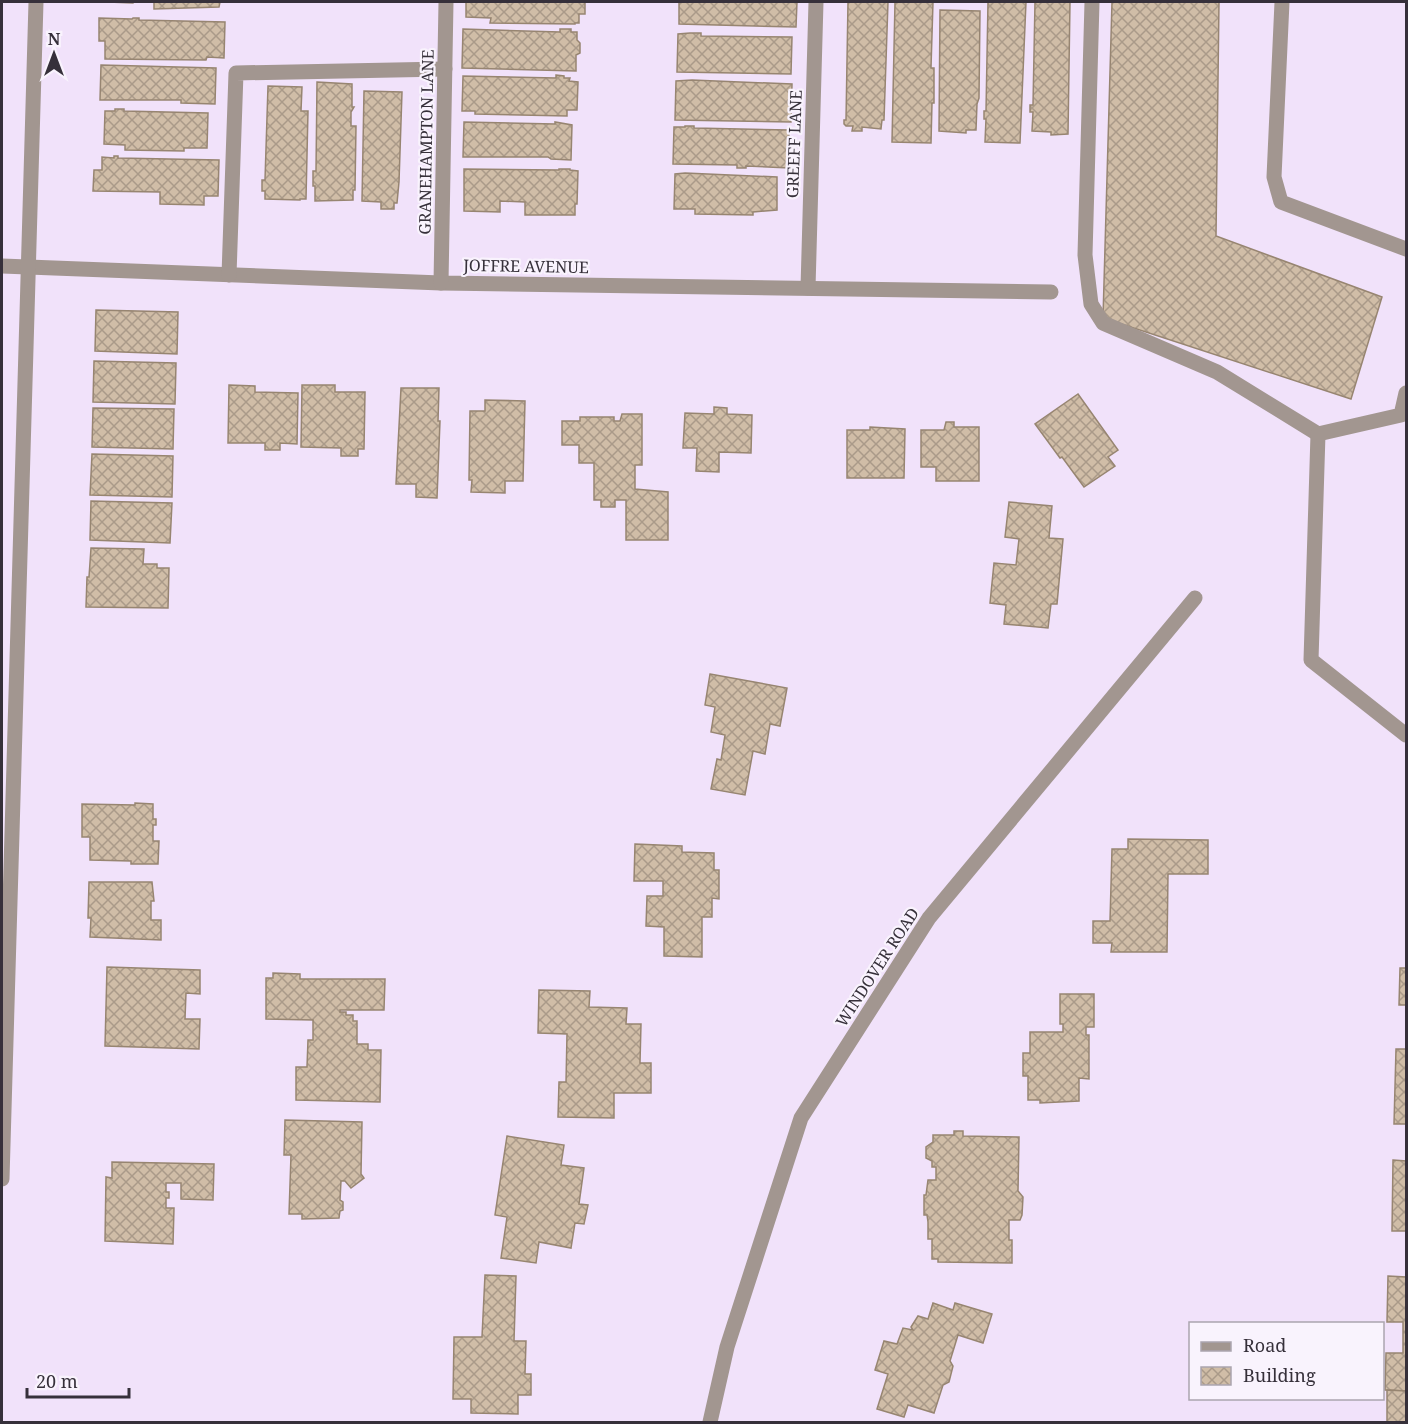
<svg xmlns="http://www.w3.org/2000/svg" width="1408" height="1424" font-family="'Noto Serif',serif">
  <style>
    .building { fill: url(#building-cross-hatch); stroke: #978571; stroke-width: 1.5 }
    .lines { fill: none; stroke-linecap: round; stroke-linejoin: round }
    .lane { stroke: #a29690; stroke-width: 15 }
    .street { stroke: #a29690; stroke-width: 15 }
    .labels { text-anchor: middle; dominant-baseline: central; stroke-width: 4.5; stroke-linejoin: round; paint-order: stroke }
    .street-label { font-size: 16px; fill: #36303a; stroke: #f9f3fd }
  </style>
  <defs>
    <pattern id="building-cross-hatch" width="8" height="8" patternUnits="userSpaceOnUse" patternTransform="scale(1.5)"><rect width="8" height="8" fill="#d0bda7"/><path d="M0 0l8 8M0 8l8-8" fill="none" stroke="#aa9a89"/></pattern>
  </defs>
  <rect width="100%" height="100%" fill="#f1e2fa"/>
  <!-- building -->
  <g class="building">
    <polygon points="108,2 220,2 219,7 154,9 154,2 134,2 133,3"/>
    <polygon points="466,2 585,2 585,14 579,14 579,23 575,23 575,24 490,23 491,18 466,17"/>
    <polygon points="679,2 797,2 796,27 679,24"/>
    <polygon points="848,2 888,2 884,120 882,120 881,129 862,127 862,131 852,131 853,126 846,126 844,124 844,120 846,120"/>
    <polygon points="895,2 933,2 931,68 934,68 934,103 932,103 931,143 892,142"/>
    <polygon points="988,2 1026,2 1020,143 985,142 986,119 984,119 984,111 986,111"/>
    <polygon points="1035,2 1070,2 1068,134 1051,135 1051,132 1032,131 1033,112 1030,112 1030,105 1033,105"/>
    <polygon points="1112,2 1219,2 1216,236 1382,297 1351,399 1103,318"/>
    <polygon points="940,10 980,11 979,98 977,104 976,130 966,130 966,133 939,131"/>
    <polygon points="99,18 132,19 133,18 139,18 139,20 225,22 224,58 207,57 206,60 105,59 105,41 99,41"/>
    <polygon points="463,29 560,32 560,29 571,29 571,32 577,32 577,40 580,43 580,53 576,55 576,71 462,68"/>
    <polygon points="690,33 701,33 701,36 792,37 791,74 677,72 678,34"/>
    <polygon points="101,65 216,68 215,104 181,103 181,100 100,100"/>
    <polygon points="556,75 564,76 564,78 570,78 569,81 578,82 577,110 567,110 567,116 475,114 475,111 462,111 463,76 556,78"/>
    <polygon points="692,80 792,84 791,122 675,120 676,81"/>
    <polygon points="317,82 352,84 352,107 354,107 351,112 351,126 356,126 355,190 353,190 353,200 315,201 315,186 313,186 313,171 316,171"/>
    <polygon points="268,86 302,87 301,111 308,111 306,199 300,199 300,200 265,199 265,191 262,191 262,180 265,180"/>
    <polygon points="364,91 402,92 399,182 397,203 394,203 394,209 381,209 381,202 362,201"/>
    <polygon points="115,109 124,109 124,111 208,113 207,148 184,148 184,151 125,150 125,145 104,144 105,111 115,111"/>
    <polygon points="464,122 555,124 555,122 572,125 571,160 551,159 548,157 463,157"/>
    <polygon points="685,126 694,126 694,128 789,130 789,168 746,166 746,168 737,168 737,165 673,164 674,127 685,127"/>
    <polygon points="114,156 118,156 118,158 219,160 218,196 204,196 204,205 160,204 160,192 93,191 94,170 102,170 102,157 114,158"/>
    <polygon points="464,169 559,170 559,169 570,169 570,170 578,171 577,204 575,204 575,215 525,215 525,202 500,201 500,212 464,211"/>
    <polygon points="685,173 777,177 777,210 753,212 753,215 695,214 695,209 674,209 675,174"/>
    <polygon points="96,310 178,312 177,354 95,351"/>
    <polygon points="94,361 176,363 175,404 93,402"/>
    <polygon points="229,385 255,386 255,392 298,393 297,444 280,443 280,450 265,450 265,443 228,443"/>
    <polygon points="302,385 335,385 335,392 365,392 364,449 358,449 358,456 341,456 341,448 301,447"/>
    <polygon points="401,388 439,388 438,421 440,421 437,498 416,497 416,484 396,484"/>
    <polygon points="1078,394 1118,450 1108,457 1115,466 1084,487 1062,457 1060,458 1035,424"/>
    <polygon points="485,400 525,401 523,481 505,481 505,493 471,492 472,480 469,480 470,411 485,411"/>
    <polygon points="714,407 727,408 727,414 752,415 751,453 719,452 719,472 696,471 697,448 683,448 685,413 714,414"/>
    <polygon points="93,408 174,409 173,449 92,447"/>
    <polygon points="622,414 642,414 642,465 635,465 635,489 668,492 668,540 626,540 626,500 615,500 615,507 601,507 601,500 594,500 594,463 579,463 579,445 562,445 562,421 580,421 580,417 614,417 614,421 620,421"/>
    <polygon points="946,422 954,422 954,427 979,427 979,481 936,481 936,467 921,467 921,430 944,430"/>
    <polygon points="870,427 905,429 904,478 847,478 847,430 870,430"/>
    <polygon points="92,454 173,456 172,497 90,495"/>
    <polygon points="91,501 172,503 170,543 90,540"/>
    <polygon points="1009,502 1052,506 1049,538 1063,539 1057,604 1051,604 1048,628 1004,624 1006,605 990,603 994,563 1016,565 1019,539 1005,537"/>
    <polygon points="91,548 144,549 143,564 157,564 157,568 169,568 168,608 86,607 87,577 89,577"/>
    <polygon points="710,674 787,688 780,726 770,724 765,754 753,751 745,795 711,789 717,759 721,760 725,735 711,732 715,707 705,705"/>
    <polygon points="135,803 153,804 153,819 156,819 156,825 153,825 153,841 159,841 158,864 131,864 131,861 90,860 90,837 82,837 82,804 135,805"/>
    <polygon points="1128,839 1208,840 1208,874 1168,874 1167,952 1111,952 1112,943 1093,943 1093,921 1110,921 1112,849 1128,849"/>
    <polygon points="635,844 682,846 682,852 714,853 714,870 719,870 719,899 712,898 712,917 702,917 702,957 664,956 664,927 646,926 647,896 663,896 663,881 634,881"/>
    <polygon points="89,882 152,882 154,901 151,901 151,920 161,920 161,940 90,937 91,918 88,918"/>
    <polygon points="107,967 200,970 200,994 186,993 185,1019 200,1019 199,1049 105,1046"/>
    <polygon points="1400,968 1406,968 1406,1005 1399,1005"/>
    <polygon points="273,973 300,974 300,979 385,979 384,1010 340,1010 340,1012 346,1012 346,1015 353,1015 353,1021 357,1021 357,1044 368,1044 368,1050 381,1050 380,1102 296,1100 296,1067 307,1067 308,1040 313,1040 313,1020 266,1019 266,978 273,978"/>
    <polygon points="539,990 590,991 589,1007 627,1008 626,1024 641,1024 640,1063 651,1063 651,1093 614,1093 614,1118 558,1117 559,1082 566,1082 567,1034 538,1033"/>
    <polygon points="1060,994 1094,994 1094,1027 1086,1027 1086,1035 1089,1035 1089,1079 1079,1078 1079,1101 1040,1103 1040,1100 1028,1100 1028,1076 1023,1076 1023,1053 1030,1053 1030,1032 1063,1032 1063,1024 1060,1024"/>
    <polygon points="1396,1049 1406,1049 1406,1124 1394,1124"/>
    <polygon points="285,1120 362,1122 361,1174 364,1178 351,1188 345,1181 341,1181 340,1200 343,1202 343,1210 340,1211 339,1218 302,1219 302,1214 289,1214 291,1155 284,1155"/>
    <polygon points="954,1131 963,1131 963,1136 1019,1137 1018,1191 1023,1197 1022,1215 1020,1220 1009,1220 1009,1240 1012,1240 1012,1263 938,1262 938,1259 932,1259 932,1239 928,1239 928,1222 927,1215 924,1215 924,1195 926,1195 928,1180 936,1180 936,1167 932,1167 932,1161 926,1158 926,1147 933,1142 933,1135 954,1135"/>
    <polygon points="507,1136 564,1145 561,1165 584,1168 579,1204 588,1205 584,1224 575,1223 571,1248 539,1242 536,1263 501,1258 507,1217 495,1215"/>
    <polygon points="1393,1160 1406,1161 1406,1231 1392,1231"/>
    <polygon points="112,1162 214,1164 213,1200 181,1199 181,1183 166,1183 166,1192 169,1192 169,1198 166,1198 166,1208 174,1208 173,1244 105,1241 106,1177 112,1178"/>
    <polygon points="485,1275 516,1276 514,1341 526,1341 525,1374 531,1374 531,1395 518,1395 518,1414 471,1413 471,1399 453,1399 454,1337 482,1337"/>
    <polygon points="1388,1276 1406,1277 1406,1391 1385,1390 1386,1353 1403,1353 1403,1322 1387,1322"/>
    <polygon points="933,1303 953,1310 955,1303 992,1314 983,1343 958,1335 950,1361 953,1366 949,1382 943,1385 934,1413 908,1405 904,1417 877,1409 888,1374 875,1370 884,1341 897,1344 903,1328 913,1330 911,1327 918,1316 928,1319"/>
    <polygon points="1387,1390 1406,1391 1406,1422 1387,1422"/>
  </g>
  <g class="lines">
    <!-- lane -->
    <g class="lane">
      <polyline points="1092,2 1085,255 1091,304 1103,323 1217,372 1318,434"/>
      <polyline points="1282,2 1274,177 1281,202 1406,249"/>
      <polyline points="1406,393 1401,415 1318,434 1311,660 1406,735"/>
    </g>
    <!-- street -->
    <g class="street">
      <polyline points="2,266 441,283 1051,292"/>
      <polyline points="229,275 236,73 445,69"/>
      <polyline points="441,283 446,2"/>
      <polyline points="808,288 816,2"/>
      <polyline points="2,1179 36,2"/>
      <polyline points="710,1422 727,1347 801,1118 929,918 1195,598"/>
    </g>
  </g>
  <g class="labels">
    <!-- street labels -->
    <g class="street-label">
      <text transform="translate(426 142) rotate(-89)">GRANEHAMPTON LANE</text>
      <text transform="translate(794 144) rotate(-88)">GREEFF LANE</text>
      <text transform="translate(526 266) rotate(1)">JOFFRE AVENUE</text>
      <text transform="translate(877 967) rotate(-57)">WINDOVER ROAD</text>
    </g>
  </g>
  <!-- border -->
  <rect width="1408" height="1424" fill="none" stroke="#36303a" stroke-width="6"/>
  <!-- legend -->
  <rect x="1189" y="1322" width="195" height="78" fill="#f9f3fd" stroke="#aba5af" stroke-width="1.5"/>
  <rect x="1201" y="1342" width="30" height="9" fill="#a29690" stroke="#aba5af" stroke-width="1.5"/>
  <text x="1243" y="1352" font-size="18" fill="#36303a">Road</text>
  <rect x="1201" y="1367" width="30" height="18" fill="url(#building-cross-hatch)" stroke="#aba5af" stroke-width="1.5"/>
  <text x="1243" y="1382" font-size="18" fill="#36303a">Building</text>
  <!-- north arrow -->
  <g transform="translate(54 54)" stroke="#f9f3fd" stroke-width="4.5" paint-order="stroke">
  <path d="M0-4.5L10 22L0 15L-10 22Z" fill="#36303a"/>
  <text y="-9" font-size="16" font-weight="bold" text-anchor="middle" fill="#36303a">N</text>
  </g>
  <!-- scale -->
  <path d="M27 1388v9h102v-9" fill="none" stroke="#36303a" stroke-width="3"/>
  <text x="36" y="1388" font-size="18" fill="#36303a" stroke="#f9f3fd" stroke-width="4.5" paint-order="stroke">20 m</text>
</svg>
